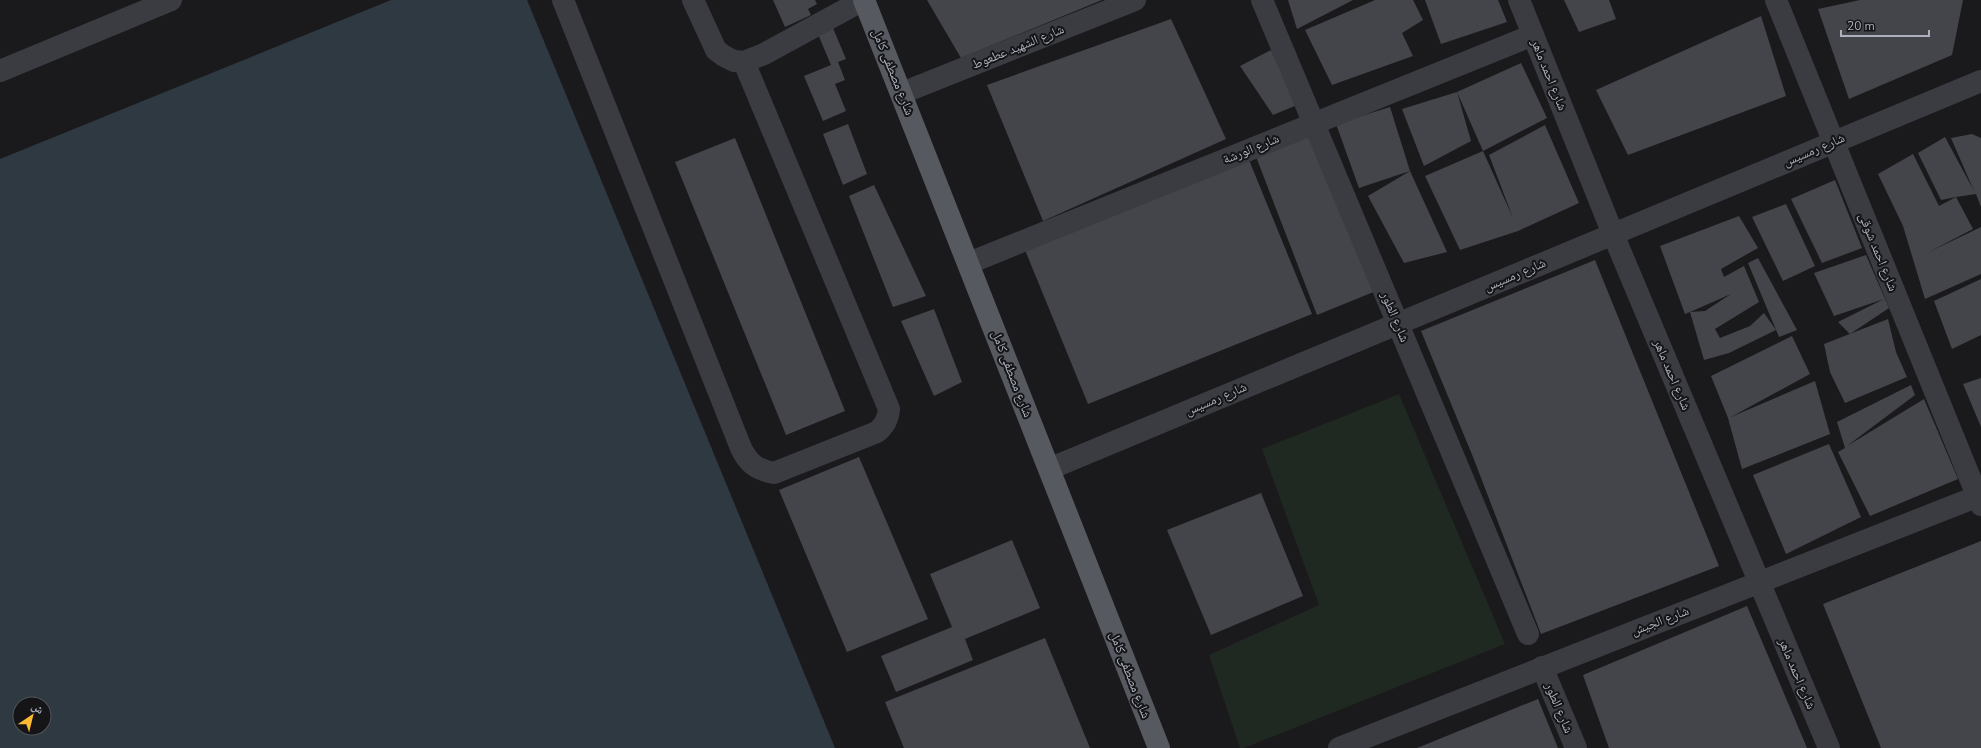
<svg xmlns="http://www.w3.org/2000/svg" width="1981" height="748" font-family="'Nunito Sans','Noto Naskh Arabic',sans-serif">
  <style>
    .green { fill: #1f2821 }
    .water { fill: #2f3942; fill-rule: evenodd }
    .building { fill: #44454a; fill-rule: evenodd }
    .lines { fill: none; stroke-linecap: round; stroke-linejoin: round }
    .minor { stroke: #3b3c42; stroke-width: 22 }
    .major { stroke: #575961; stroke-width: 22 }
    .labels { text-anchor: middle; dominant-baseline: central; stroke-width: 4; stroke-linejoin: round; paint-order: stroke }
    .street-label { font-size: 13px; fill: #acb1bd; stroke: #151518 }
  </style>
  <rect width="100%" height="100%" fill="#1a1a1d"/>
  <!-- green -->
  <polygon class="green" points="1399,394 1505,644 1244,748 1240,748 1209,655 1319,605 1262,449"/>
  <!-- water -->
  <path class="water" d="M391,0H527L835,748H0V159ZM20,704H44V728H20Z"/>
  <!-- building -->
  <g class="building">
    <polygon points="773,0 815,0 817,4 808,9 811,15 785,27"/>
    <polygon points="927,0 1102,0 961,58"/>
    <polygon points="1288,0 1353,0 1297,29"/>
    <polygon points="1375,0 1413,0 1423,20 1402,33 1413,56 1332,85 1305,30"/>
    <polygon points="1425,0 1498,0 1507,22 1441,44"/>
    <polygon points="1564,0 1609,0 1616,19 1579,32"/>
    <polygon points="1860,0 1963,0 1952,55 1849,99 1818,9"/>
    <polygon points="1761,16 1786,96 1628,155 1596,90"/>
    <polygon points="1171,19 1226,139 1043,221 987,85"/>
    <polygon points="830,21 846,59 838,62 845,80 835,84 846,111 823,121 804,76 831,65 815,27"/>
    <polygon points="1271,50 1297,105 1273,115 1240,66"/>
    <polygon points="1521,63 1547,118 1483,151 1457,92"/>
    <polygon points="1457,92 1471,141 1424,166 1402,109"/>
    <polygon points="1390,107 1410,171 1359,188 1336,124"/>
    <polygon points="848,124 867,174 843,185 823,134"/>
    <polygon points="1545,125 1579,203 1518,231 1460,250 1425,176 1483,151 1513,218 1489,155"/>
    <polygon points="1311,131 1376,291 1317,315 1255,154"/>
    <polygon points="1972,134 1981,138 1981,207 1976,194 1956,197 1973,229 1929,252 1981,227 1981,274 1925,299 1903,226 1878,174 1913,154 1939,206 1956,197 1941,200 1918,153 1945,137 1974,191 1951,138"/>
    <polygon points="735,138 845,411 786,435 675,162"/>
    <polygon points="1249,160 1312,314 1088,404 1025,250"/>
    <polygon points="1410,171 1447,252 1404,263 1368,196"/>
    <polygon points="1835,180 1862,248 1822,263 1791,199"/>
    <polygon points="874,185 926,296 893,307 849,196"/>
    <polygon points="1786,204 1815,266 1783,281 1752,217"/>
    <path d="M1739,216L1758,248L1721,269L1724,277L1744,266L1759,302L1715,329L1720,338L1750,326L1764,313L1776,330L1729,353L1704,360L1690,312L1685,314L1660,246ZM1731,294L1705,311L1690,312Z"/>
    <polygon points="1866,255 1889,308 1850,334 1838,322 1884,299 1834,316 1814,273"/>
    <polygon points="1758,258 1797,330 1779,337 1748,263"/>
    <polygon points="1595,260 1719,566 1541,634 1473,457 1421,331"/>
    <polygon points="1981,279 1981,335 1952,349 1934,301"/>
    <polygon points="934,309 962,382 934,396 901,321"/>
    <polygon points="1888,319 1896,352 1907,377 1845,403 1830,372 1824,344"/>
    <polygon points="1792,336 1810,374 1731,417 1815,381 1830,434 1742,469 1728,418 1711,376"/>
    <polygon points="1981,378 1981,427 1963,384"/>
    <polygon points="1911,385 1915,395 1847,446 1924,399 1958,479 1870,516 1838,452 1845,448 1837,422"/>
    <polygon points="1829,444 1861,517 1786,554 1753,475"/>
    <polygon points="859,457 928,619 847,652 779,490"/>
    <polygon points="1261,493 1303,596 1211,635 1167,530"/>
    <polygon points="1012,540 1040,608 965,639 973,660 896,692 881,656 952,627 930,574"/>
    <polygon points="1981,541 1981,748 1881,748 1823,604"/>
    <polygon points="1747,606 1807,748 1609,748 1583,675"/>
    <polygon points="1045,638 1090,748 904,748 885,702"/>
    <polygon points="1538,699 1558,748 1417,748 1449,735"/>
  </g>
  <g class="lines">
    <!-- minor -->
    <g class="minor">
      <path d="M563,0L741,448C748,463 757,470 774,473L877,432C885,425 888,419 889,409L744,62"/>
      <polyline points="693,0 716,50 724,56 734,61 744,62 764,54 863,0"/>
      <polyline points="1262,0 1528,634"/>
      <polyline points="1519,0 1613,234 1829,748"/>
      <polyline points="1776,0 1981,505"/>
      <polyline points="0,71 171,0"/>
      <polyline points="902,93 1135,0"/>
      <polyline points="969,263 1533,35"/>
      <polyline points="1049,469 1981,81"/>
      <polyline points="1542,667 1576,748"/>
      <polyline points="1339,748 1981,495"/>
    </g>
    <!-- major -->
    <polyline class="major" points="864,0 1159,748"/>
  </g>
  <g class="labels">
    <!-- street labels -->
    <g class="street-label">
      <text transform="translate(1018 47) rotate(-22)">شارع الشهيد عطعوط</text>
      <text transform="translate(893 72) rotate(68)">شارع مصطفى كامل</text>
      <text transform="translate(1549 75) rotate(68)">شارع احمد ماهر</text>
      <text transform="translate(1251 149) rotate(-22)">شارع الورشة</text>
      <text transform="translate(1814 150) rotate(-23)">شارع رمسيس</text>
      <text transform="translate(1878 252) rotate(68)">شارع احمد شوقى</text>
      <text transform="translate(1515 275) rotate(-23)">شارع رمسيس</text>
      <text transform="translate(1395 317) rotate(67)">شارع الطور</text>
      <text transform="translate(1012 374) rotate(69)">شارع مصطفى كامل</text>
      <text transform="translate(1672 375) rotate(67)">شارع احمد ماهر</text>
      <text transform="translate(1216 399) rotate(-23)">شارع رمسيس</text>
      <text transform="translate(1660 621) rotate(-21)">شارع الجيش</text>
      <text transform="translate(1797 674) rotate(67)">شارع احمد ماهر</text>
      <text transform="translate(1130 675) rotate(69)">شارع مصطفى كامل</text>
      <text transform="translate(1559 708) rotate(67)">شارع الطور</text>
    </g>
  </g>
  <!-- north arrow -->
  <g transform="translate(32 716) rotate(35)"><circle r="19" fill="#151518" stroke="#51535a"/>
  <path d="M0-3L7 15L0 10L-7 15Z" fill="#fdba32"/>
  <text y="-6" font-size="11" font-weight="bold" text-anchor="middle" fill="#acb1bd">ش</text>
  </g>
  <!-- scale -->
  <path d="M1841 30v6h88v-6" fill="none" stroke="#acb1bd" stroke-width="2"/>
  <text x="1847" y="30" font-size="12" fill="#acb1bd" stroke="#151518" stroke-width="3" paint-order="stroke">20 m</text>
</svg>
